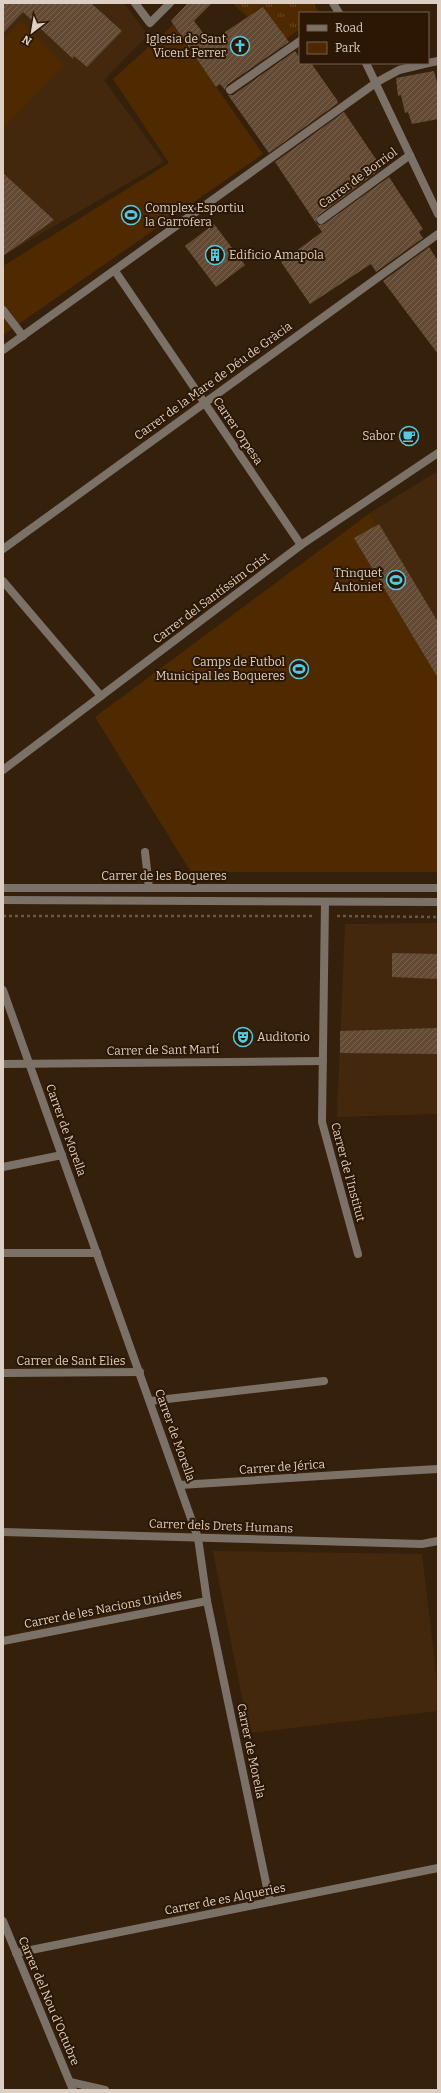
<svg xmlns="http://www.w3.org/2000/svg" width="441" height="2093" font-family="Bitter,serif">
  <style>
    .built { fill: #43280e }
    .grass { fill: url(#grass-tufts) }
    .park { fill: #4f2a00 }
    .building { fill: url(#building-hatch) }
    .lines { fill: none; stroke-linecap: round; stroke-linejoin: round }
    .path { stroke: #695644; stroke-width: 2.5; stroke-dasharray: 3 3; stroke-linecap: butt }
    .service { stroke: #7c7167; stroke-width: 8 }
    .pedestrian { stroke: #7c7167; stroke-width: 8 }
    .minor { stroke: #7c7167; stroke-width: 8 }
    .tertiary { stroke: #7c7167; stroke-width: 8 }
    .labels { text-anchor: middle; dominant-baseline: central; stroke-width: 4; stroke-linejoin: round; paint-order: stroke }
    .poi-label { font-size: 12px; fill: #ddcfc3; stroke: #2b1703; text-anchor: end }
    .street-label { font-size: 12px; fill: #ddcfc3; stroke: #2b1703 }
  </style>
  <defs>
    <pattern id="grass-tufts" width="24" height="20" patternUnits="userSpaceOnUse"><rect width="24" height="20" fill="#4f2a00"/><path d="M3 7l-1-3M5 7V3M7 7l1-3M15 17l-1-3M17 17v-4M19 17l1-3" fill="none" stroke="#684824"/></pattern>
    <pattern id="building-hatch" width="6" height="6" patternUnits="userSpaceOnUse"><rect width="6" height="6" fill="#624a35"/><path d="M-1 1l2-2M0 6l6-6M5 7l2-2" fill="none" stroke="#786351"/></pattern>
  </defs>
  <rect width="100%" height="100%" fill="#35200c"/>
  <!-- built -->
  <g class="built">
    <polygon points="3,3 124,3 148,35 104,80 164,162 3,256"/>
    <polygon points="438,471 438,622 370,513"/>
    <polygon points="438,923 438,1114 337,1117 345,924"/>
    <polygon points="213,1551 422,1554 438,1690 438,1711 249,1733"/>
  </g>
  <!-- grass -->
  <polygon class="grass" points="232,3 313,3 319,13 300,13 300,29 286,39 263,7 248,17"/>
  <!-- park -->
  <g class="park">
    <polygon points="21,21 64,65 3,129 3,41"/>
    <polygon points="173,25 263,154 3,335 3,266 169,163 113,79"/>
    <polygon points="370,513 438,622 438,872 191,872 95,717"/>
  </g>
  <!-- building -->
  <g class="building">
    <polygon points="3,3 91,3 122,31 87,67 74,56 73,59 23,12 3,33"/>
    <polygon points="188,3 212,3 194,21 210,42 263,7 289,42 227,85 225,90 220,84 216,87 171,21"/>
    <polygon points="295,51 300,58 300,63 311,63 337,100 338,103 269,153 228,95 233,95"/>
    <polygon points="434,71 438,86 438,119 412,124 408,112 405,113 401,95 398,96 396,78"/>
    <polygon points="344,112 382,168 318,216 316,223 319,225 324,224 389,177 423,229 419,232 423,238 376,272 371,264 310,304 281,262 322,232 275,162"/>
    <polygon points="3,173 54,220 3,256"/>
    <polygon points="214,224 245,265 216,287 185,246"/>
    <polygon points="429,247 438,261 438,354 383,281"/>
    <polygon points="379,524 438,622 438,678 354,538"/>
    <polygon points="392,953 438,954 438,979 392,977"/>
    <polygon points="438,1028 438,1054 340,1053 340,1031"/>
  </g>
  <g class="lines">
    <!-- path -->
    <g class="path">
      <polyline points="3,916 314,916"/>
      <polyline points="337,916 438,917"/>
    </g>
    <!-- service -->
    <g class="service">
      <polyline points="145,852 149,888"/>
      <polyline points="150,1401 324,1381"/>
      <polyline points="385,1472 438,1469"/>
    </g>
    <!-- pedestrian -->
    <polyline class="pedestrian" points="3,310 23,336"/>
    <!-- minor -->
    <g class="minor">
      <polyline points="135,3 150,23 170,3"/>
      <polyline points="428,63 438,61"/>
      <polyline points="230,90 300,41"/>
      <polyline points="321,220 410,155"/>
      <polyline points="115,271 301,545"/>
      <polyline points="3,350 377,82 399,70 428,63"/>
      <polyline points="3,549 438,234"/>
      <polyline points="3,581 101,696"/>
      <polyline points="3,770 301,545 438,453"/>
      <polyline points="325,902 322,1122 358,1254"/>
      <polyline points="3,990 198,1538 207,1601 270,1902"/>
      <polyline points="3,1064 323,1061"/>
      <polyline points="3,1167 62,1155"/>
      <polyline points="3,1253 97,1253"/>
      <polyline points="3,1373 140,1372"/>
      <polyline points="180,1485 385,1472"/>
      <polyline points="3,1532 422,1544 438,1541"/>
      <polyline points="3,1641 207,1601"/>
      <polyline points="16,1953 438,1868"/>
    </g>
    <!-- tertiary -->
    <g class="tertiary">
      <polyline points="333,3 339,13"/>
      <polyline points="366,63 438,214"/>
      <polyline points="3,888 438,888"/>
      <polyline points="3,900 438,902"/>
      <polyline points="3,1921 73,2090"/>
      <polyline points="70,2082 105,2090"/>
    </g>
  </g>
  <!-- icons -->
  <defs>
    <g id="church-ring" transform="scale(1)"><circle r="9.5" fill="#2b1703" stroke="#56c9e1" stroke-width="1.5"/><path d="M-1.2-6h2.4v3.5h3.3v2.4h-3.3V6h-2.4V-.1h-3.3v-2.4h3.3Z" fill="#56c9e1"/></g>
    <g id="stadium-ring" transform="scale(1)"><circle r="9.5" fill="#2b1703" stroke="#56c9e1" stroke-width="1.5"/><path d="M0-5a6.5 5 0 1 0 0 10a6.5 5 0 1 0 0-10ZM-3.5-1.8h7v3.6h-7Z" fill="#56c9e1"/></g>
    <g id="building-ring" transform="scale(1)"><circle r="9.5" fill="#2b1703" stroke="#56c9e1" stroke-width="1.5"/><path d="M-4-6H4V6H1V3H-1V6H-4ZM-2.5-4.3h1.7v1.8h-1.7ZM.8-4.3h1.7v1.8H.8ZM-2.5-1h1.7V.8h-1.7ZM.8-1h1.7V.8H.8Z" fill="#56c9e1"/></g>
    <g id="cafe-ring" transform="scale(1)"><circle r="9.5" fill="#2b1703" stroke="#56c9e1" stroke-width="1.5"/><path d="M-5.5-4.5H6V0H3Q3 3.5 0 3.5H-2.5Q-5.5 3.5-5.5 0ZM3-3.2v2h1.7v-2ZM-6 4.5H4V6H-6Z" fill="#56c9e1"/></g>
    <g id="theatre-ring" transform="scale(1)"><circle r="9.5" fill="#2b1703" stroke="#56c9e1" stroke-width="1.5"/><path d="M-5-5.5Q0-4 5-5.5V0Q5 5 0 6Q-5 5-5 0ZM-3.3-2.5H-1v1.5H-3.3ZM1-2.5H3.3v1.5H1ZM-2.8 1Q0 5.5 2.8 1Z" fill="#56c9e1"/></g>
  </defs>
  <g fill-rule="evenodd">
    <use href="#church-ring" x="240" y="46"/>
    <use href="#stadium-ring" x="131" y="215"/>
    <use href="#building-ring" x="215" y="255"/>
    <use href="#cafe-ring" x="409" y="436"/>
    <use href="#stadium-ring" x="396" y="580"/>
    <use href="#stadium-ring" x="299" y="669"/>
    <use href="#theatre-ring" x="243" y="1037"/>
  </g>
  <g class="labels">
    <!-- poi labels -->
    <g class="poi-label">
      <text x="226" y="39">Iglesia de Sant<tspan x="226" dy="14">Vicent Ferrer</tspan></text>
      <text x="145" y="208" text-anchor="start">Complex Esportiu<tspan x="145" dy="14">la Garrofera</tspan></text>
      <text x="229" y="255" text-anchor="start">Edificio Amapola</text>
      <text x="395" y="436">Sabor</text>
      <text x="382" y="573">Trinquet<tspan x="382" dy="14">Antoniet</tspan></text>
      <text x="285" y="662">Camps de Futbol<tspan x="285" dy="14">Municipal les Boqueres</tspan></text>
      <text x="257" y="1037" text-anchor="start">Auditorio</text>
    </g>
    <!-- street labels -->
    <g class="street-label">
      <text transform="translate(358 178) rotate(-36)">Carrer de Borriol</text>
      <text transform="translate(213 381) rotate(-36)">Carrer de la Mare de Déu de Gràcia</text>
      <text transform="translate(238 431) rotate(56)">Carrer Orpesa</text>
      <text transform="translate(211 598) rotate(-37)">Carrer del Santíssim Crist</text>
      <text x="164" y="876">Carrer de les Boqueres</text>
      <text transform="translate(163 1050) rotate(-1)">Carrer de Sant Martí</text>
      <text transform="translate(66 1130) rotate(70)">Carrer de Morella</text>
      <text transform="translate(348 1172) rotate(75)">Carrer de l'Institut</text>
      <text x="71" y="1361">Carrer de Sant Elies</text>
      <text transform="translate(175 1435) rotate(70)">Carrer de Morella</text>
      <text transform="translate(282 1467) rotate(-4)">Carrer de Jérica</text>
      <text transform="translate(221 1526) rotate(2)">Carrer dels Drets Humans</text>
      <text transform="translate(103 1609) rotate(-11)">Carrer de les Nacions Unides</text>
      <text transform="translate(251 1751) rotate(78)">Carrer de Morella</text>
      <text transform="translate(225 1899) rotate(-11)">Carrer de es Alqueries</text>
      <text transform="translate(49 2001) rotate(67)">Carrer del Nou d'Octubre</text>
    </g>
  </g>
  <!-- border -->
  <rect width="441" height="2093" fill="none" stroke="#ddcfc3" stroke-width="8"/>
  <!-- legend -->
  <rect x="299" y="12" width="130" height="52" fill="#2b1703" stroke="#726150"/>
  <rect x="307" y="25" width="20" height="6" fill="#7c7167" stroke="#726150"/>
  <text x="335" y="32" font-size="12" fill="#ddcfc3">Road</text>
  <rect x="307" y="42" width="20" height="12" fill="#4f2a00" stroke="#726150"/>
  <text x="335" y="52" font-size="12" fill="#ddcfc3">Park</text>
  <!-- north arrow -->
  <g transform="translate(32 32) rotate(211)" stroke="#2b1703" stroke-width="3" paint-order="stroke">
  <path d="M0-3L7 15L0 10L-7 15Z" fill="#ddcfc3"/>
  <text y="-6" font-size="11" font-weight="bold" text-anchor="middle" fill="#ddcfc3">N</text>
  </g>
</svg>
